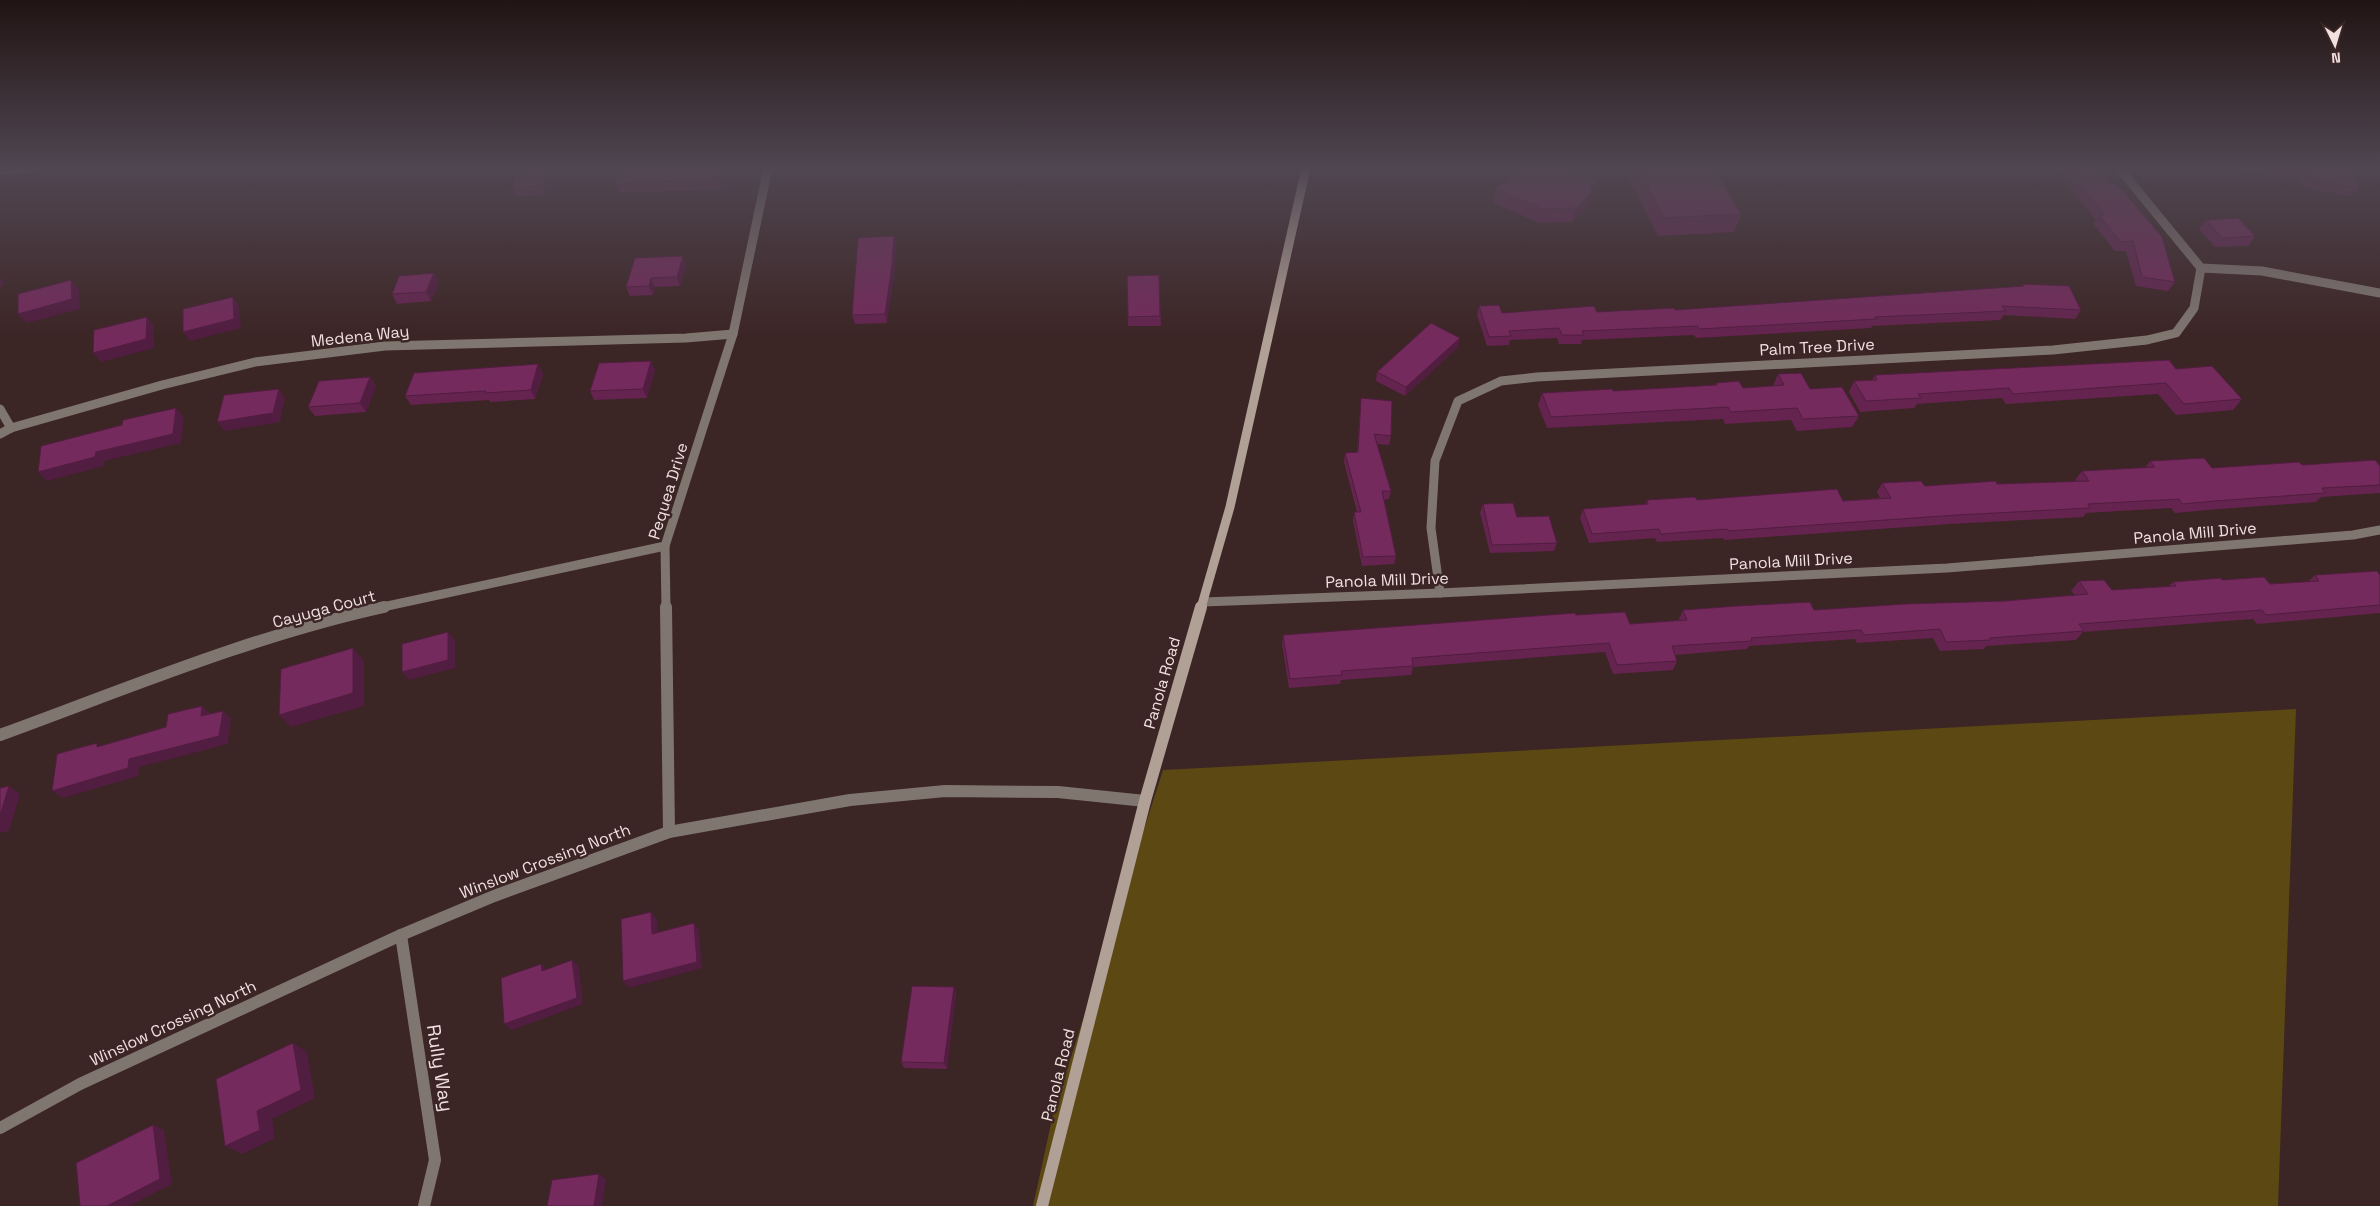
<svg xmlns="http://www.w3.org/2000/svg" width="2380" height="1206" font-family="'Space Grotesk',sans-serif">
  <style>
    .green { fill: #5c4812 }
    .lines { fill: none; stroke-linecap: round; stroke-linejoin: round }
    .minor-far1 { stroke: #807670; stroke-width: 9 }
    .minor { stroke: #807670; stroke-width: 12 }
    .secondary-far1 { stroke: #b1a096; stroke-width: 9 }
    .secondary { stroke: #b1a096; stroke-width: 12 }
    .wall { fill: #64244f }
    .shaded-wall { fill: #511d40 }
    .building { fill: #742a5c; stroke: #511d40 }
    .labels { text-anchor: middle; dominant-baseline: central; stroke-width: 5; stroke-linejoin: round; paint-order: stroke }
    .street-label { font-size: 16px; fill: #f0e0e0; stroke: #3c2525 }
    .near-street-label { font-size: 19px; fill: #f0e0e0; stroke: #3c2525 }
  </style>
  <rect width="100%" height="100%" fill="#3c2525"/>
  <!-- green -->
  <polygon class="green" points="2296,709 2278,1206 1033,1206 1054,1110 1163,770"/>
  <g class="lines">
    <!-- minor-far1 -->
    <g class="minor-far1">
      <polyline points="0,170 38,168"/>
      <polyline points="2201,268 2262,271 2380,293"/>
      <polyline points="0,409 11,428"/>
      <polyline points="0,434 11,428 162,385 255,362 385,346 686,338 733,334"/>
      <polyline points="1440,593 1431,528 1435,461 1458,401 1501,381 1537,377 2053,350 2147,340 2176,333 2194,308 2201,268 2119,168"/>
      <polyline points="1203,602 1440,593 1947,568 2353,535 2380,530"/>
      <polyline points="378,608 665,546"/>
      <polyline points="666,608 665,546 733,334 768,168"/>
    </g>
    <!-- minor -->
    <g class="minor">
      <polyline points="666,607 669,832"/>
      <path d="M0,735C126,689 252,636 384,607"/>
      <polyline points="401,935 435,1160 424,1206"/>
      <polyline points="0,1128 80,1084 401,935 494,896 669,832 850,800 945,791 1058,792 1145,801"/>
    </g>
    <!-- secondary-far1 -->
    <polyline class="secondary-far1" points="1201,608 1230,507 1306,168"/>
    <!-- secondary -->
    <polyline class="secondary" points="1042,1206 1145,801 1201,607"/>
  </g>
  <!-- wall -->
  <g class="wall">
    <polygon points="548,168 552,176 546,195 516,197 512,188"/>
    <polygon points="621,168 726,168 722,189 619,193 615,184"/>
    <polygon points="1624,168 1714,168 1741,214 1734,232 1658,236"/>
    <polygon points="2056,168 2100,168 2175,282 2168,291 2136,286 2126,251 2115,251 2093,224 2096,220 2075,195"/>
    <polygon points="2238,168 2355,168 2358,188 2351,197 2303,187 2302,180 2240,172"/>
    <polygon points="1597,181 1593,194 1591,197 1588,206 1572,222 1540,223 1493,203 1496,189"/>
    <polygon points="2206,220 2255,236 2248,246 2215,247 2199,229"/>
    <polygon points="896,245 894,274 887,323 855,324 852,315"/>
    <polygon points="686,265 680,286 655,287 653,295 630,296 626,287"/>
    <polygon points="1159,275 1161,326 1128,326 1128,317"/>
    <polygon points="439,283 431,301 397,304 392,294"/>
    <polygon points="2023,284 2081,310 2075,319 2004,315 2000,320 1872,326 1871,328 1696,338 1694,335 1582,340 1581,344 1559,344 1557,338 1510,340 1509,345 1487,346 1477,315 1479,306 1502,313 1597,312 1675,310 2021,287"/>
    <polygon points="1460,338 1458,347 1405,396 1376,381 1377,372"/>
    <polygon points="651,361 655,370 647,398 594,400 590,391"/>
    <polygon points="538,364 543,374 535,399 490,402 489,400 411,405 405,396"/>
    <polygon points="2176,369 2242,399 2233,410 2176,415 2158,394 2006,404 2002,398 1917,404 1914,408 1860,412 1849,392 1854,381 1872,380 1875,375"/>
    <polygon points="1778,374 1810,389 1859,416 1852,427 1797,431 1791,420 1725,424 1723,419 1547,428 1538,405 1542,393 1613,391 1715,385 1716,383 1743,388 1773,386"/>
    <polygon points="370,377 376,386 366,412 315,416 308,407"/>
    <polygon points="1361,398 1391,436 1389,445 1377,444 1391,491 1389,499 1384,500 1396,556 1394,564 1362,566 1353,521 1354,512 1357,512 1344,462 1345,453 1357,452"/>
    <polygon points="2150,461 2212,468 2302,465 2380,466 2380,493 2321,497 2316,502 2207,510 2175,513 2171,508 2086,513 2083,517 1950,524 1724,540 1723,538 1657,542 1655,538 1589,543 1580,518 1583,509 1645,504 1647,500 1843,501 1880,498 1877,492 1882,483 1925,486 2076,482 2075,480 2082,471 2145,468"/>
    <polygon points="1483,504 1517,517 1557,543 1554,551 1490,553 1480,513"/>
    <polygon points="2315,575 2380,575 2380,613 2257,624 2253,619 2083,632 2076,640 1986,646 1984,649 1940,651 1933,638 1857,643 1855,639 1749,646 1747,649 1675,655 1677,661 1673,670 1613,674 1605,652 1413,667 1411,675 1341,680 1340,684 1289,688 1282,644 1283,635 1576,615 1630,624 1679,620 1679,619 1683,610 1814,610 2005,601 2075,595 2071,591 2079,581 2112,590 2169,586 2173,582 2222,580 2270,584 2308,582"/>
    <polygon points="954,987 956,993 947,1069 904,1068 901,1062"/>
  </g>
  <!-- shaded-wall -->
  <g class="shaded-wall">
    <polygon points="548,168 552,176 546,195 542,186"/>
    <polygon points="721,168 726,168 722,189 719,179"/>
    <polygon points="1597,181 1593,194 1591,197 1588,206 1572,222 1576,208 1590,188"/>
    <polygon points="894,236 896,245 894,274 887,323 885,314"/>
    <polygon points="683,256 686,265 680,286 677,277"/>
    <polygon points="434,273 439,283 431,301 426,292"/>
    <polygon points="0,277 5,283 0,288"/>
    <polygon points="651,278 655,287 653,295 649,286"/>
    <polygon points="71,280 79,289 80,309 27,323 18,314"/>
    <polygon points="233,297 239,306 241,328 190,341 183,332"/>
    <polygon points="147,317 154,326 154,348 101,362 93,353"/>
    <polygon points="1460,338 1458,347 1405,396 1406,387"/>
    <polygon points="651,361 655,370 647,398 643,389"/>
    <polygon points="538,364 543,374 535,399 531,390"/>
    <polygon points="370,377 376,386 366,412 360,403"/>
    <polygon points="279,389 285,398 280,422 224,431 217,422"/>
    <polygon points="176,408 184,417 181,443 104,461 104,466 47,481 38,472 96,452"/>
    <polygon points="448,632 455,640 455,668 409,680 402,672"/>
    <polygon points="353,648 364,661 364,706 291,727 279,715"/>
    <polygon points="202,706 211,714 201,716"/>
    <polygon points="223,711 231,719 228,744 139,767 138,776 63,798 52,791 129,759"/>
    <polygon points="9,786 20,794 9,831 0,833 0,816"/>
    <polygon points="651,912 657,919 658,941 652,934"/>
    <polygon points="694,923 699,930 702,968 629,988 623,981"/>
    <polygon points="572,960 579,967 583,1004 512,1030 504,1024"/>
    <polygon points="541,964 547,971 542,971"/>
    <polygon points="954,987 956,993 947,1069 944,1063"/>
    <polygon points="293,1043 307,1052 315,1098 272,1119 275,1138 242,1154 225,1146"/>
    <polygon points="153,1125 164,1130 172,1184 129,1206 107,1206"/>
    <polygon points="599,1174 606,1179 602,1206 594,1206"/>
  </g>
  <!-- building -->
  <g class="building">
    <polygon points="541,168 547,168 542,186 512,188 518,169"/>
    <polygon points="621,168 721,168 719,179 615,184"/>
    <polygon points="1520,168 1565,168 1597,181 1590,188 1592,192 1576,208 1543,209 1496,189"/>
    <polygon points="1639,168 1714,168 1741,214 1664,218"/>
    <polygon points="2068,168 2100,168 2111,183 2116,183 2162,237 2175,282 2142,277 2133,241 2121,242 2099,215 2105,215 2080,186"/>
    <polygon points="2285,168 2355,168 2358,188 2310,178 2309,171"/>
    <polygon points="2238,218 2255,236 2222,238 2206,220"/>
    <polygon points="894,236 892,265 885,314 852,315 858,238"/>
    <polygon points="683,256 677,277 651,278 649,286 626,287 635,258"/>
    <polygon points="434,273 426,292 392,294 399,276"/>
    <polygon points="1159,275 1160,316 1128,317 1127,276"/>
    <polygon points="71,280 72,299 18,314 18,294"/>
    <polygon points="2023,284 2069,286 2081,310 2002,306 2006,311 1875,317 1876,319 1699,329 1698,326 1582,331 1584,335 1562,335 1559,328 1509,331 1511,336 1489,337 1479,306 1499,305 1502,313 1594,306 1597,312 1674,308 1675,310 2024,286"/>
    <polygon points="233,297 234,319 183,332 183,309"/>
    <polygon points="147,317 146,339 93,353 94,330"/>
    <polygon points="1431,323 1460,338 1406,387 1377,372"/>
    <polygon points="2169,360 2176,369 2212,366 2242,399 2184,404 2166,383 2013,394 2009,388 1918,394 1921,398 1866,401 1854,381 1877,380 1875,375"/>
    <polygon points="651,361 643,389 590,391 599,363"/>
    <polygon points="538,364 531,390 485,393 486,391 405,396 414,373"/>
    <polygon points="1801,373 1810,389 1842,387 1859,416 1803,419 1797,408 1731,412 1728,407 1551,417 1542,393 1612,389 1613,391 1717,385 1716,383 1739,381 1743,388 1784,385 1778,374"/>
    <polygon points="370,377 360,403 308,407 319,381"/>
    <polygon points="279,389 273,413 217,422 224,395"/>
    <polygon points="1361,398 1392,401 1391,436 1374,434 1391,491 1382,491 1396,556 1363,557 1354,512 1361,512 1345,453 1358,452"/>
    <polygon points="176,408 173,434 96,452 95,457 38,472 41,446 122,425 123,420"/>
    <polygon points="2204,458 2212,468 2299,462 2302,465 2375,460 2380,466 2380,485 2322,488 2325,493 2215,501 2182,504 2179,499 2088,504 2090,508 1957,515 1728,531 1727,529 1661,534 1659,529 1592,534 1583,509 1648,504 1647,500 1695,497 1697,500 1837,489 1843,501 1891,498 1882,483 1921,481 1925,486 1996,481 1997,484 2089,481 2082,471 2155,467 2150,461"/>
    <polygon points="1513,503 1517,517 1549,516 1557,543 1492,545 1483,504"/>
    <polygon points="2377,571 2380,575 2380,605 2266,615 2262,610 2079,624 2084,631 1990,638 1991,640 1946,642 1940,629 1864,635 1861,630 1751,638 1752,641 1672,646 1677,661 1617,665 1609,643 1412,658 1413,666 1341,671 1342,675 1290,679 1283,635 1575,613 1576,615 1625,612 1630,624 1687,620 1683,610 1737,606 1810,602 1814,610 1905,604 2005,601 2088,594 2079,581 2104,580 2112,590 2176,586 2173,582 2221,578 2222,580 2264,577 2270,584 2319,581 2315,575"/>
    <polygon points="448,632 448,660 402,672 402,644"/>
    <polygon points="353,648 353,693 279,715 281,669"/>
    <polygon points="202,706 201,716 223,711 219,736 129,759 128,768 52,791 57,754 97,743 97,747 166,727 168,714"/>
    <polygon points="9,786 0,816 0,788"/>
    <polygon points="651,912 652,934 694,923 697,962 623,981 621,919"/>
    <polygon points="572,960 577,998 504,1024 501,978 541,964 542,971"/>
    <polygon points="912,986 954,987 944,1063 901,1062"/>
    <polygon points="293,1043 301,1090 257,1111 260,1130 225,1146 216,1079"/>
    <polygon points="153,1125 160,1179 107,1206 80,1206 76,1163"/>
    <polygon points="599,1174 594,1206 547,1206 552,1180"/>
  </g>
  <!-- sky -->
  <linearGradient id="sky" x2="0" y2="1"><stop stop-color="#211414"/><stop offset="0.5" stop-color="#504651"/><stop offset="1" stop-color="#504651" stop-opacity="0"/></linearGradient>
  <rect width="2380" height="336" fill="url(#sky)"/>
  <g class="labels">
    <!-- street labels -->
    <g class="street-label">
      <text transform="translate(360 336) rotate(-6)">Medena Way</text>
      <text transform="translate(1817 347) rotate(-3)">Palm Tree Drive</text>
      <text transform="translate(668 491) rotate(-73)">Pequea Drive</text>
      <text transform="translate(2195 533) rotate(-5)">Panola Mill Drive</text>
      <text transform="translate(1791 561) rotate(-3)">Panola Mill Drive</text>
      <text transform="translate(1387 580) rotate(-2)">Panola Mill Drive</text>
      <text transform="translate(324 609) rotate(-15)">Cayuga Court</text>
      <text transform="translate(1162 683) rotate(-74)">Panola Road</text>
      <text transform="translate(545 861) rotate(-21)">Winslow Crossing North</text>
      <text transform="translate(173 1023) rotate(-25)">Winslow Crossing North</text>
      <text transform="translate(1058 1075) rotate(-76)">Panola Road</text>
    </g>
    <!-- near-street labels -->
    <g class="near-street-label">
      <text transform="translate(440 1068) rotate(81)">Rully Way</text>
    </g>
  </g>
  <!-- north arrow -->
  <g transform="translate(2335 45) rotate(175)" stroke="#3c2525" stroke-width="4" paint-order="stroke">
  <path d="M0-4L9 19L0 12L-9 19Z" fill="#f0e0e0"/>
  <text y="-8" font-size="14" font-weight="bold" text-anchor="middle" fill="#f0e0e0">N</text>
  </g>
</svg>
